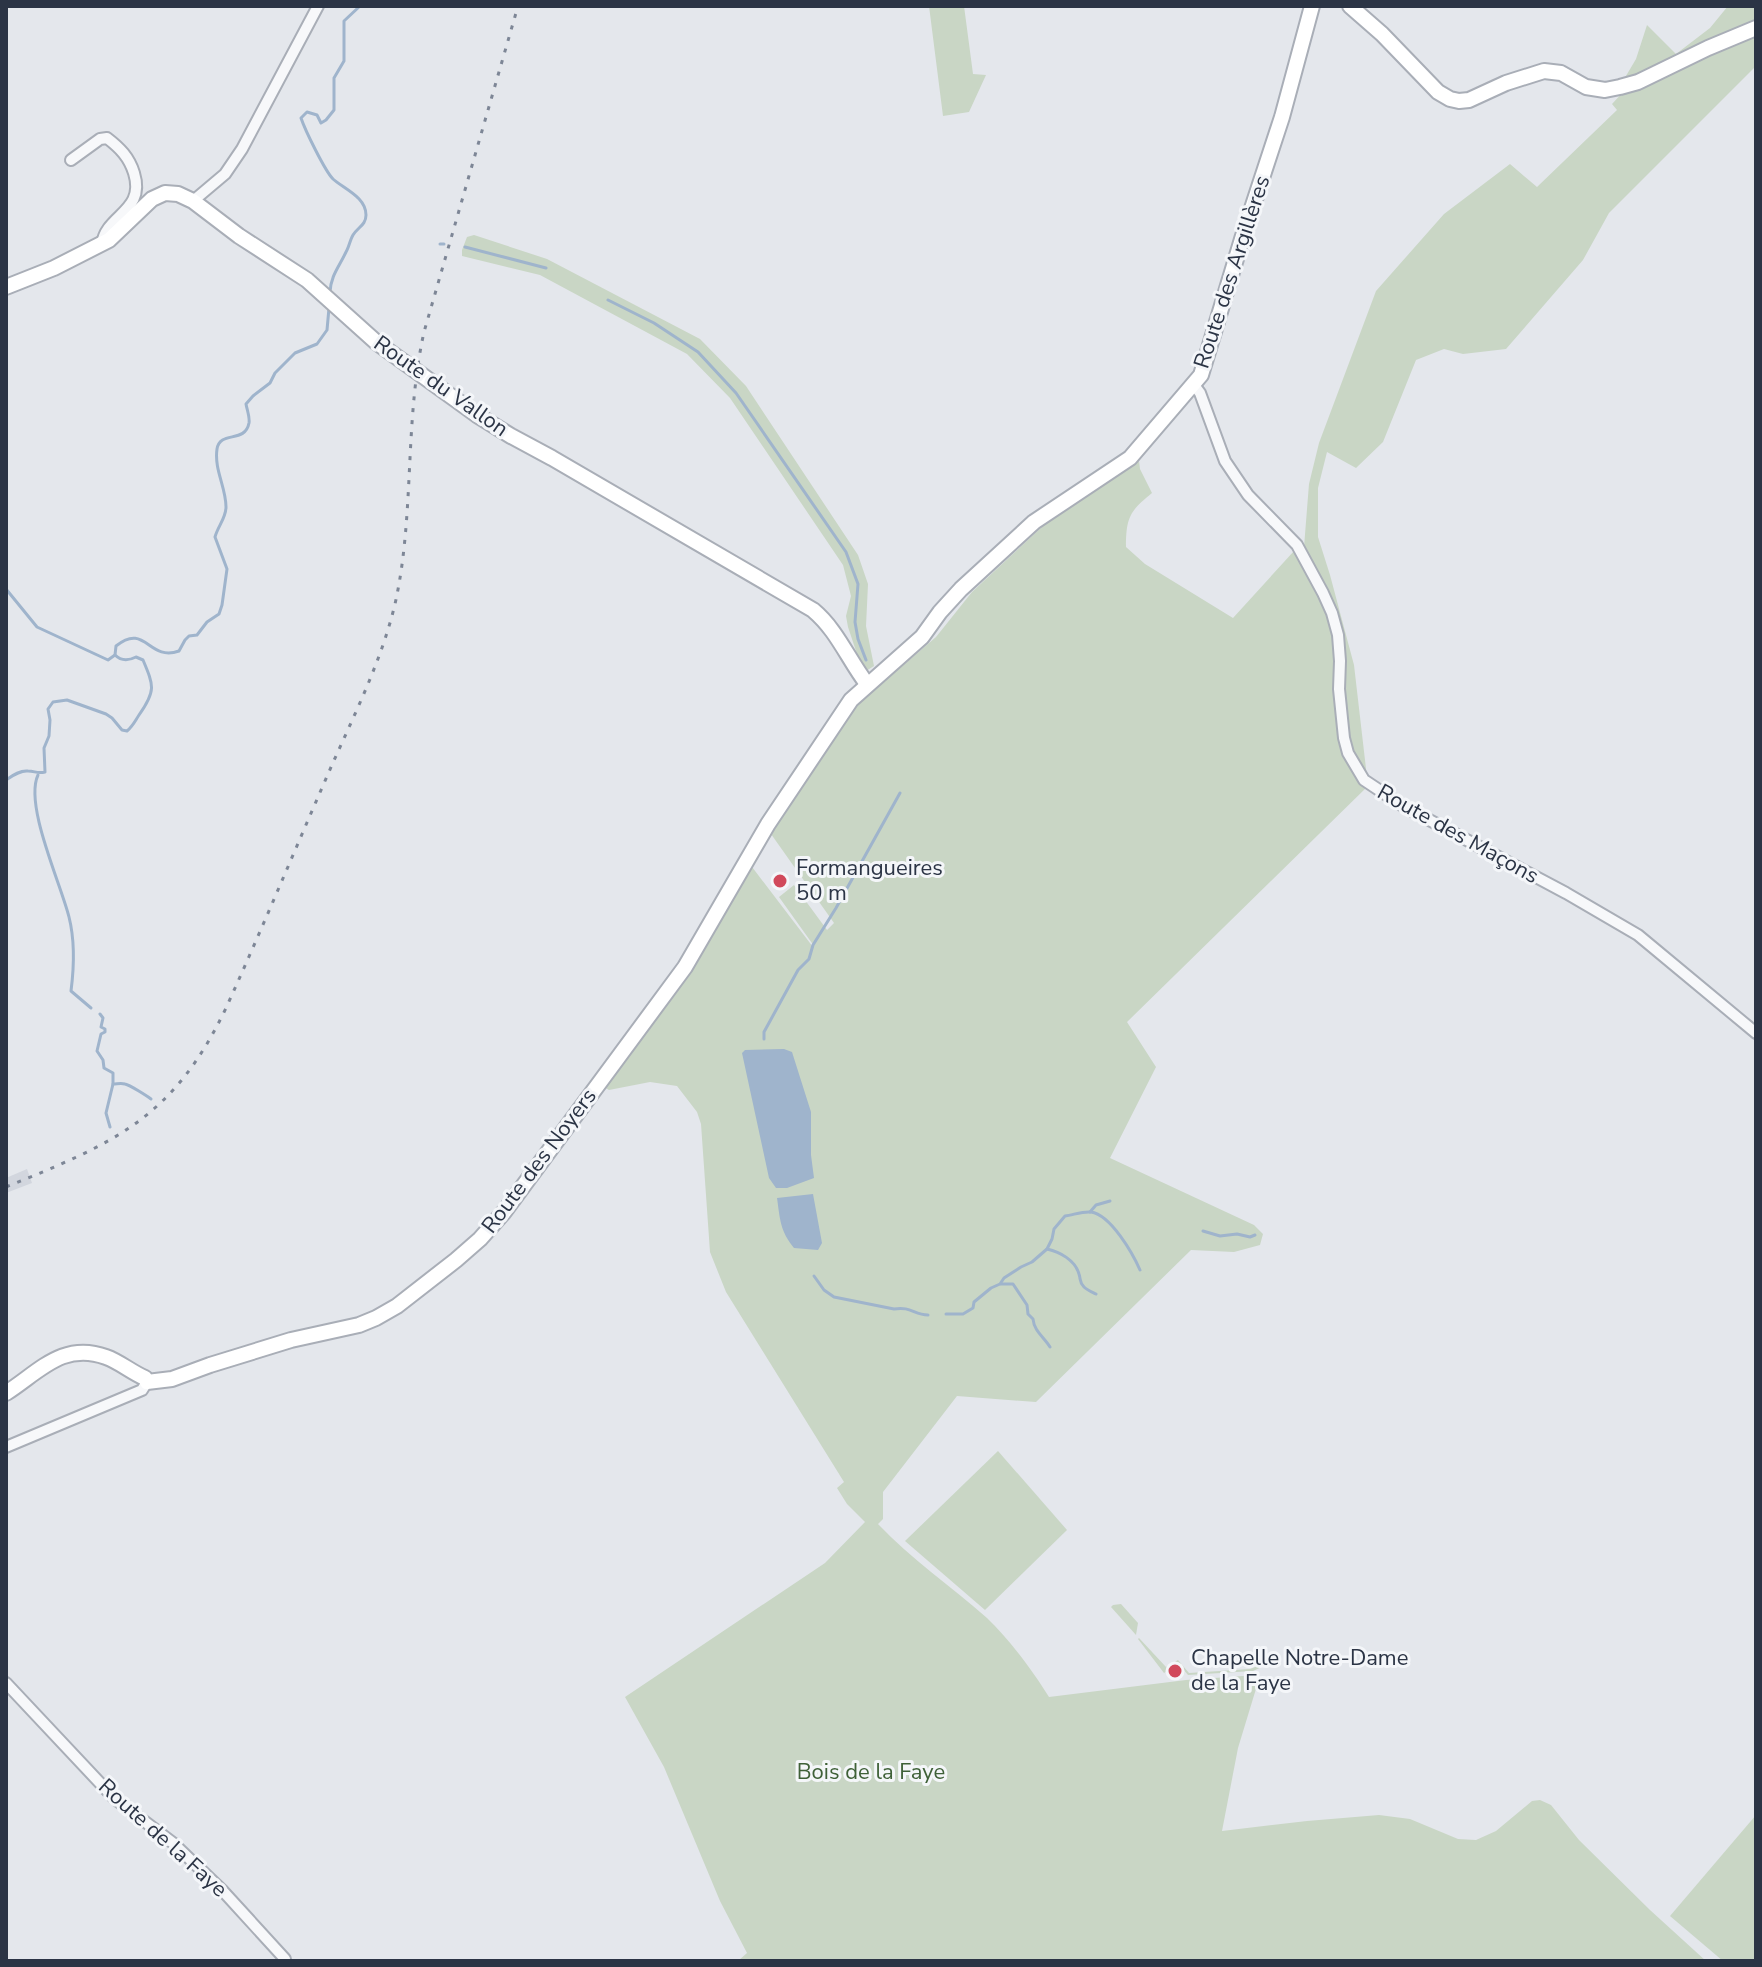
<svg xmlns="http://www.w3.org/2000/svg" width="1762" height="1967" font-family="'Nunito Sans',sans-serif">
  <style>
    .built { fill: #d2d6de }
    .green { fill: #c9d6c5 }
    .water { fill: #9fb4cc }
    .lines { fill: none; stroke-linecap: round; stroke-linejoin: round }
    .stream { stroke: #9fb4cc; stroke-width: 3 }
    .street-casing { stroke: #a9aeb7; stroke-width: 14 }
    .secondary-casing { stroke: #a9aeb7; stroke-width: 18 }
    .street { stroke: #f7f8fa; stroke-width: 10 }
    .secondary { stroke: #fff; stroke-width: 14 }
    .rail { stroke: #7d8696; stroke-width: 3; stroke-dasharray: 4 8; stroke-linecap: butt }
    .poi-dot { fill: #d1495b; stroke: #f4f6f9; stroke-width: 3 }
    .labels { text-anchor: middle; dominant-baseline: central; stroke-width: 6; stroke-linejoin: round; paint-order: stroke }
    .street-label { font-size: 22px; fill: #2b3445; stroke: #f4f6f9 }
    .poi-label { font-size: 22px; fill: #2b3445; stroke: #f4f6f9; text-anchor: start }
    .park-label { font-size: 22px; fill: #3f6138; stroke: #f4f6f9 }
  </style>
  <rect width="100%" height="100%" fill="#e4e7ec"/>
  <!-- built -->
  <polygon class="built" points="27,1169 32,1183 6,1193 6,1178"/>
  <!-- green -->
  <g class="green">
    <polygon points="929,6 964,6 973,74 986,75 969,112 943,116"/>
    <polygon points="1728,6 1756,6 1756,23 1623,81 1636,59 1647,25 1676,54 1710,28"/>
    <path d="M1756,32V66L1609,213L1583,260L1506,349L1463,354L1444,349L1416,360L1383,442L1356,468L1327,452L1318,488V537L1330,575L1354,665L1368,786L1127,1022L1156,1067L1110,1158L1254,1225L1263,1234L1260,1245L1234,1252L1191,1250L1036,1402L957,1396L883,1492V1519L878,1524C911,1559 951,1586 987,1618C1009,1639 1033,1671 1049,1697L1186,1680L1257,1675L1259,1679L1238,1748L1222,1831L1307,1821L1379,1815L1410,1819L1458,1839L1476,1840L1496,1831L1532,1801L1540,1800L1551,1805L1579,1840L1650,1910L1706,1961H738L747,1953L720,1901L664,1767L625,1697L825,1563L865,1522L847,1504L837,1488L844,1482L726,1292L710,1252L701,1124L697,1112L677,1086L650,1082L609,1090L604,1087L749,863L813,947L814,946L779,897L794,885L827,930L834,923L771,834L856,706L936,637L972,592L1044,525L1139,461L1140,469L1152,493C1130,511 1126,517 1126,547L1145,564L1233,618L1294,551L1316,593L1322,584L1304,547L1309,484L1319,443L1376,291L1444,214L1510,164L1537,187L1617,110L1612,104L1625,90Z"/>
    <polygon points="474,235 547,259 700,339 746,386 858,555 868,584 866,626 874,666 866,671 861,666 848,627 846,616 851,596 843,565 730,398 687,354 540,275 462,256 462,250 467,237"/>
    <polygon points="998,1451 1067,1530 985,1610 905,1541"/>
    <polygon points="1121,1604 1138,1623 1136,1635 1111,1607 1113,1605"/>
    <polygon points="1139,1638 1166,1667 1178,1660 1189,1673 1250,1669 1263,1664 1264,1666 1253,1671 1188,1675 1178,1663 1164,1673 1138,1639"/>
    <polygon points="1756,1815 1756,1957 1753,1961 1723,1961 1670,1916"/>
  </g>
  <!-- water -->
  <g class="water">
    <polygon points="784,1049 792,1052 811,1112 811,1155 814,1178 787,1188 776,1188 769,1178 742,1053 745,1050"/>
    <path d="M813,1194L822,1243L818,1250L794,1248C780,1231 780,1219 777,1198Z"/>
  </g>
  <g class="lines">
    <!-- stream -->
    <g class="stream">
      <polyline points="440,244 444,244"/>
      <polyline points="465,247 546,268"/>
      <path d="M330,292C331,275 339,267 346,252C349,247 350,240 353,235C358,227 366,225 366,215C366,197 344,189 333,179C325,171 305,130 301,118L307,112L317,115L321,123L326,120L334,110V78L344,61V21L360,6"/>
      <polyline points="608,300 654,323 698,352 736,393 846,552 858,584 855,622 858,639 866,660"/>
      <polyline points="6,589 37,627 108,660 115,655"/>
      <path d="M38,775C24,805 61,884 69,917C75,941 74,968 71,991L91,1008"/>
      <path d="M6,780C12,776 20,770 28,771C35,771 37,774 45,772L44,748L49,736L50,720L48,709L53,702L67,700L106,714L112,718L122,730L127,731C133,726 135,721 139,715C156,691 154,686 143,660L136,657C128,661 121,661 115,655L116,646C146,622 148,662 179,651L185,640L189,636L197,635L207,622L219,614L222,605L227,569L215,537C218,526 226,518 226,507C226,487 214,470 217,449C220,430 245,444 249,423C250,417 247,410 246,404L253,396L270,383L275,373L295,353L317,344L327,330L329,308"/>
      <polyline points="100,1014 103,1018 101,1027 105,1029 105,1032 101,1034 97,1051 103,1060 104,1068 113,1073 113,1084 106,1113 110,1127"/>
      <polyline points="764,1039 764,1032 798,970 809,959 813,945 836,908 900,793"/>
      <path d="M113,1084C117,1084 121,1083 125,1084C130,1085 147,1096 151,1099"/>
      <polyline points="1090,1212 1096,1205 1110,1201"/>
      <polyline points="1203,1231 1220,1236 1237,1234 1250,1237 1255,1235"/>
      <path d="M1047,1249C1060,1252 1075,1260 1079,1274C1081,1280 1079,1282 1084,1287C1087,1290 1092,1292 1096,1294"/>
      <path d="M814,1276L824,1290L834,1297L894,1309C911,1306 914,1315 928,1315"/>
      <path d="M1001,1284H1013L1027,1305L1028,1314L1033,1319C1034,1331 1044,1337 1050,1347"/>
      <path d="M946,1314H963L973,1308L974,1302L991,1288L1000,1284L1004,1278L1021,1267L1032,1262L1047,1249L1052,1239L1054,1229L1065,1216C1073,1215 1083,1211 1091,1212C1111,1215 1133,1254 1140,1270"/>
    </g>
    <!-- street casing -->
    <g class="street-casing">
      <g id="street">
        <path d="M71,160L100,139L107,138C120,148 129,157 134,173C146,212 106,214 102,244"/>
        <polyline points="193,201 225,174 242,149 318,6"/>
        <polyline points="1194,385 1200,393 1225,461 1248,495 1297,545 1323,593 1332,613 1338,635 1340,661 1339,689 1344,738 1348,753 1364,780 1403,806 1566,893 1638,935 1756,1033"/>
        <polyline points="6,1447 142,1390 147,1382"/>
        <polyline points="6,1683 115,1799 173,1843 222,1890 285,1959"/>
      </g>
    </g>
    <!-- secondary casing -->
    <g class="secondary-casing">
      <g id="secondary">
        <polyline points="1350,6 1382,34 1438,92 1450,99 1459,101 1469,100 1506,83 1544,71 1561,73 1586,87 1605,90 1620,87 1638,82 1708,48 1756,28"/>
        <path d="M6,287L54,268L109,240L152,199L165,193L178,194L193,201L239,236L307,280L376,342L477,415L511,436L552,458L813,610C837,630 848,659 867,684"/>
        <path d="M6,1393C39,1372 63,1341 106,1357C120,1362 131,1372 145,1378L147,1382L172,1379L210,1365L291,1340L359,1325L376,1318L397,1306L456,1260L480,1239L504,1212L685,967L768,824L851,700L922,637L940,612L961,589L1034,522L1130,458L1201,375L1242,239L1282,117L1312,6"/>
      </g>
    </g>
    <!-- street -->
    <use href="#street" class="street"/>
    <!-- secondary -->
    <use href="#secondary" class="secondary"/>
    <!-- rail -->
    <path class="rail" d="M6,1187C114,1143 173,1119 226,1008C261,931 294,852 328,774C352,719 381,663 395,604C415,515 404,422 424,332L518,6"/>
  </g>
  <!-- markers -->
  <g class="poi-dot">
    <circle cx="780" cy="881" r="8"/>
    <circle cx="1175" cy="1671" r="8"/>
  </g>
  <g class="labels">
    <!-- street labels -->
    <g class="street-label">
      <text transform="translate(1232 272) rotate(-72)">Route des Argillères</text>
      <text transform="translate(441 386) rotate(35)">Route du Vallon</text>
      <text transform="translate(1458 834) rotate(29)">Route des Maçons</text>
      <text transform="translate(539 1161) rotate(-53)">Route des Noyers</text>
      <text transform="translate(163 1838) rotate(42)">Route de la Faye</text>
    </g>
    <!-- poi labels -->
    <g class="poi-label">
      <text x="796" y="868">Formangueires<tspan x="796" dy="25">50 m</tspan></text>
      <text x="1191" y="1658">Chapelle Notre-Dame<tspan x="1191" dy="25">de la Faye</tspan></text>
    </g>
    <!-- park labels -->
    <g class="park-label">
      <text x="871" y="1772">Bois de la Faye</text>
    </g>
  </g>
  <!-- border -->
  <rect width="1762" height="1967" fill="none" stroke="#2b3445" stroke-width="16"/>
</svg>
